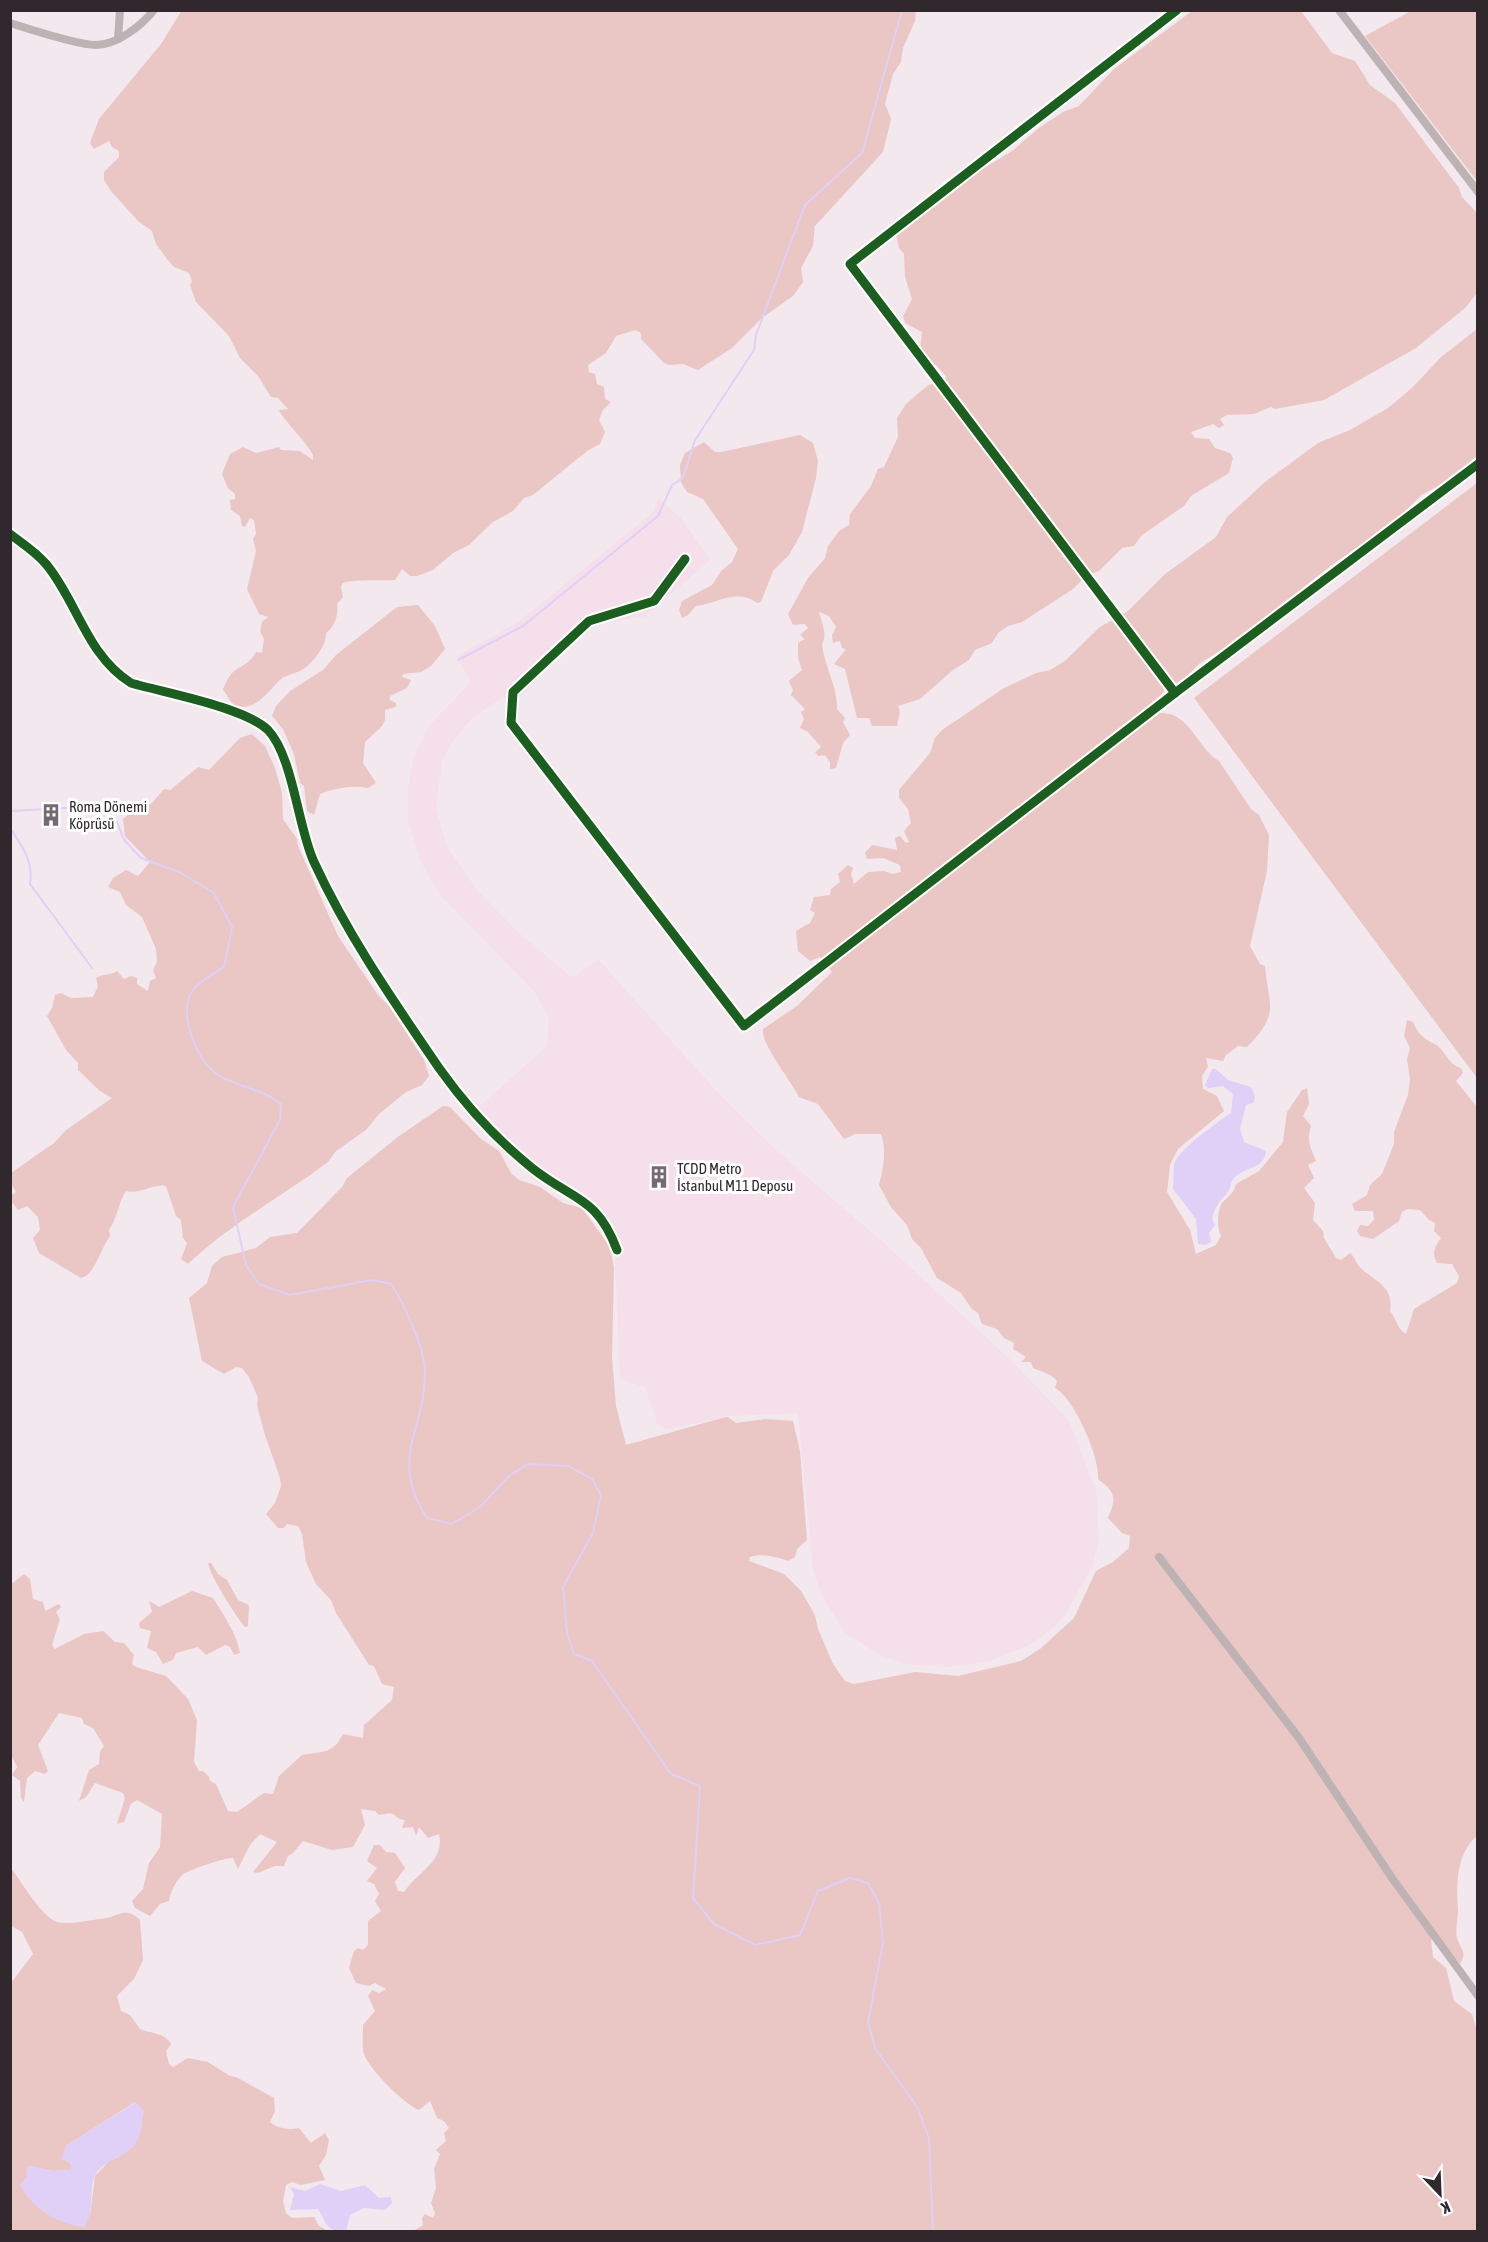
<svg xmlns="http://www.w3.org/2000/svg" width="1488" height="2242" font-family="'Asap Condensed',sans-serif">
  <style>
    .built { fill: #f4dfeb }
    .green { fill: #eac6c5; fill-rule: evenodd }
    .water { fill: #e0d0f8 }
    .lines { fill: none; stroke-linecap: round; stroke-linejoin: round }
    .stream { stroke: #e0d0f8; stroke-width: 2 }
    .minor { stroke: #bdb2b4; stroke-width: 8 }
    .cycleway-casing { stroke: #fff; stroke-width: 13 }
    .cycleway { stroke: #1b5e20; stroke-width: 9 }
    .labels { text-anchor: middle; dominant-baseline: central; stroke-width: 6; stroke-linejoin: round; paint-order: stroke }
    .poi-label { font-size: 15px; fill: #30282c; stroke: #fff; text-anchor: start }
  </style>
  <rect width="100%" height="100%" fill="#f3e8ee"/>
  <!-- built -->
  <polygon class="built" points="658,498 681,518 710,560 646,616 588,626 571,638 559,656 521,696 503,697 471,719 450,745 442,761 436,808 447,847 477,890 519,933 570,976 574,977 598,959 720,1095 776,1150 885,1244 1013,1362 1069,1421 1096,1490 1099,1540 1092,1567 1065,1615 1051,1630 1031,1644 990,1661 949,1667 905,1664 880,1655 845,1633 822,1596 813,1569 798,1413 729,1416 669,1429 658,1426 645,1387 620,1379 615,1256 603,1227 583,1205 536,1180 521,1168 468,1117 547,1046 549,1019 534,991 440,895 421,862 408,821 408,789 414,757 428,727 471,682 456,656 517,623 645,519 654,511"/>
  <!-- green -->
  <g class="green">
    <path d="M182,10H916V11L915,21L903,48L901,62L893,74L885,104L891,119L883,152L815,226L813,246L801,268L803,282L793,296L762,318L732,348L698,370L683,364L670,365L664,363L641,339V333L635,330L616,336L606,353L588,365L589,372L595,374L597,384L604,387L605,399L611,402L603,410L599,420L605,432L600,444L587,451L533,495L524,498L513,511L493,522L469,545L453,553L433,570L417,576H410L402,569L395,580C380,581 355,579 343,583L341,587L343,597L337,604C339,615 334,627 326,633C327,645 314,661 305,668C298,674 286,674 280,680C269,690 256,711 238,706C229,704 229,696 223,690C233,661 245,672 256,652L262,653L264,639L260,631L262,622L268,617L259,614L247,589L256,551L253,539L256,534L254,520L250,518L245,527L242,526L240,516L231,510L230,500L235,499V494L228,488L222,474L230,454L243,447L256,453L279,447L281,450L300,451L313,460V455C307,442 283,420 279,410L288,409L278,398L271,397L258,376L240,358L229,336L196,302L190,285L192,281L189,273L174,267L167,259L156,244L152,231L138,221L111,191L104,180V172L119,157V151L112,147L109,141L94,149L90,143L99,119L161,44Z"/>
    <path d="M1192,11H1301L1332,53L1355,61L1370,85L1395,103L1459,188L1462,197L1477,213V293L1465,308L1416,348L1324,400L1275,409L1271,407L1254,414L1227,415L1220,419L1224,425L1219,428L1213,424L1191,432L1195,438L1209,439L1215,448L1230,453L1233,458L1229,473L1191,496L1184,506L1142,535L1134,546L1122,548L1099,571L1086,576L1073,589L1022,622L1008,626L998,633L992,643L975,650L969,660L953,670L920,699L898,706L900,712L897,726H872L869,718H857L845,669L834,664L846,649L842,648L840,641L833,643L832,635L836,627L829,616L819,612C821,621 828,634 822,644C824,665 838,688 837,709L845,718L843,722L850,735L843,743L836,768L830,769V762L825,755L818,756L815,752L821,747L808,732L800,728L804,719L801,712L805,709L791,695L793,690L789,681L802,670L798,658V643L805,639L800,635L808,628L805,624L793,625L788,614L808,578L825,558L828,546L839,531L849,525L850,514L871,486L878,469L884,467L898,437L897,418L906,404L927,386L947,377L936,365L926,362L920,350L922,332L905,323L903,316L912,299L905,277L904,254L899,248L896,234L925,214L981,170L1012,151L1039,128L1063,112L1079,106L1114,69Z"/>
    <polygon points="1411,11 1477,11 1477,181 1365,36"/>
    <path d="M1477,329V456L1444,483L1421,495L1399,518L1332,565L1228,646L1200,663L1186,677L1164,691L1154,703L1160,713C1189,711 1197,748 1219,761L1251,809L1259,815L1269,835L1267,871L1250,946L1260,964L1265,966C1269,1008 1280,1013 1247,1047L1238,1046L1226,1055L1223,1061L1206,1058L1208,1067L1202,1076L1203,1089L1217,1096L1224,1111L1178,1149L1170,1165L1167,1192L1190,1230L1196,1254L1216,1245L1221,1236C1217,1229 1217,1211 1222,1203C1228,1196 1233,1195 1236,1184L1259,1171L1283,1142L1287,1112L1302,1090L1307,1088L1309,1104L1303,1116L1311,1126C1306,1143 1311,1147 1316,1161L1308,1165L1314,1178L1304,1188L1315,1203L1313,1220L1323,1231L1324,1238L1336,1258L1341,1260L1350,1253C1355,1257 1355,1261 1358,1265C1371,1281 1395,1284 1390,1311C1397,1319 1396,1328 1406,1334L1414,1309L1457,1283L1459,1276L1452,1264L1437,1263C1431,1252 1435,1247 1441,1238L1434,1231L1435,1223L1429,1220L1420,1210L1408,1209L1402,1212L1399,1221L1373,1239L1360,1236L1357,1231L1360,1225L1368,1226L1374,1220L1373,1211H1355L1352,1204L1367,1195L1370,1185L1382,1174L1394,1144V1132L1408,1095L1410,1079L1407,1059L1410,1048L1404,1036L1407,1020L1413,1022C1418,1035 1425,1039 1436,1045C1447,1052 1447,1064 1461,1068L1463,1073L1456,1081L1477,1107V1836C1456,1853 1456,1887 1458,1910C1458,1919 1455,1929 1457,1938C1460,1949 1468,1952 1460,1964L1434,1937L1431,1940L1433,1957L1446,1968L1454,2001L1472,2014L1477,2031V2231H413L423,2225L422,2218L425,2214L433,2218L435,2213L431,2203L436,2188L434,2169L440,2154L436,2150L446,2141L444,2133L449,2128L444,2121L437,2118L430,2101L419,2110C405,2105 369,2069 364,2054C362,2048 363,2032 363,2025L375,2011L368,1996L372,1990L379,1993L386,1989L375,1983L369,1986L356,1983L349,1968L354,1951L358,1948L363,1950L368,1945V1921L381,1911L375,1901L379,1894L374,1884L367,1881L377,1868L367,1861L374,1845H380L386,1852L395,1853L405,1868L395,1882L398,1891L404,1892C418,1871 445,1862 439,1834L428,1838L419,1827L416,1836L413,1827L402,1828L405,1820C391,1818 400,1810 379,1815L375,1811L361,1809L365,1825L353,1847L332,1850L303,1841L293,1853L288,1856L284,1866H275L258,1873L253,1872L277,1842L260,1834L250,1845L238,1869L233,1858C226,1857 188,1870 182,1875C176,1881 170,1893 169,1901L160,1904L150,1916L135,1908L132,1901L143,1889L149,1863L160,1847L162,1814L137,1800L131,1804L124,1822L117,1824L125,1798L123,1793L95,1783L86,1797L79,1801L89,1770L99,1764L100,1751L104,1746L93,1728L84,1724L82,1718L59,1713L38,1745L48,1771L45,1774L35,1771L27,1778L24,1802L21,1798L20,1781L12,1775L17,1767L10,1752V1585L24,1574L30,1579L33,1599L43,1602L45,1611L59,1604L61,1607L56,1612L60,1619L52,1645L55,1649L84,1634L103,1631L115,1642L124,1643L134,1655L132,1664L136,1667L166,1676L188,1699L197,1720L194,1762L199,1771H203L209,1777L210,1781L216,1784L228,1811L237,1812L264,1793L273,1794L279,1776L302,1755C321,1751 333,1755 343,1734L363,1738L364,1725L392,1700L394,1687L382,1684L374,1666L369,1665L336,1613L331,1600L316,1584L306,1562L302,1534L298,1526L287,1524L284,1528H278L266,1514L275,1503L281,1486L280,1478L264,1432L257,1405L258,1398L249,1377L242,1368L236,1367L224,1374L202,1361L189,1298L207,1283L212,1266L222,1257L256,1248L270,1237L297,1233L342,1187L347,1178L399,1136L443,1106L450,1107L481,1139L499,1151L511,1173L519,1180L540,1187L563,1203L582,1208L610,1247L614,1268L612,1358L616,1406L626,1445L722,1418L728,1417L736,1423L765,1419L793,1421L800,1451L807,1540L797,1549L795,1557L788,1561C777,1557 761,1553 750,1557L749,1561L784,1574L801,1591L815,1615L818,1629L833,1664L845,1681L854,1684L915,1672L958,1676L1021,1661L1040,1649L1074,1618L1096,1571L1113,1562L1129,1548L1130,1536L1122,1533L1108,1518C1117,1497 1115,1492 1098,1479C1100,1457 1074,1398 1055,1388L1057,1381C1051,1373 1042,1372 1033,1368L1031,1362H1021L1026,1357L1013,1349L1014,1343L1004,1338L997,1329L982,1324L978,1313L971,1308L961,1293L937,1278L921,1248L912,1239L907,1225L891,1207L879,1185C883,1170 887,1150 881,1134H855L844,1139L818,1104L799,1097C792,1082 760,1043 763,1029L797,1006L832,972L820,957L810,961L798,951L796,931L810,923L815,913L810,910L814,897L830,895L831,889L840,882L838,874L848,865L853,868L851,874L854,884L868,872L884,871L892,874L901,872L900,865L883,858L867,859L865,853L872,845L897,850L895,838L900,836L906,843L909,842L904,831L911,823L908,809L899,798V790L930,753L935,738L942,730L1004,688L1036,673L1050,670L1065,661L1100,627L1128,611L1165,574L1216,537L1227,517L1265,482L1318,443L1350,430L1388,408L1413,387L1441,357Z"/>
    <path d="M800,435L813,443L818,461L816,478L802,532L789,555L773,571L761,602L757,603C737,588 718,603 696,606L688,615L682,618L679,610L682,601L712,585L721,571L732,562L738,549L703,499L687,492L681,482L680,465L685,453L704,442L715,452H721Z"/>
    <polygon points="1477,483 1477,1078 1194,698"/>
    <path d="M418,605L435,626L445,649L431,666L421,672L403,674L402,677L411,680L407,688L390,696V700L396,703V707L385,710V720L382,726L365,742L363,763L376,783L368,788C352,785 336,788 320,794L314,815L307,811L304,786L300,783L294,754L283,729L272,716L276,706L290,691L323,670L336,655L397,607Z"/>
    <path d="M252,734L265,746L275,768L282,793L283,819L297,839L298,846L338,936L378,995L389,1006L424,1060L429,1076L422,1085L406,1092L379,1114L366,1130L336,1151L328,1162C281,1197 229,1225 188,1264L181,1259L187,1243L183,1238L181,1220L176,1216L166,1186C153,1183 140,1195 126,1191C118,1203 118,1217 109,1230L110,1236C101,1248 94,1276 81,1278L39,1253L33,1238L40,1230L38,1217L27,1206L18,1210L11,1201V1196L16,1192L11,1184V1173L54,1143L66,1130L112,1098L100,1091L78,1070V1063L66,1050L47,1016L52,1008L55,995L61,993L71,998L93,997L98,986L96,978C103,973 110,976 117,971L124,979L131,976L137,978V984L148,991L150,981L156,978L153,970L157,962L156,949L142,917L126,905L120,892L108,887L113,878L126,870L138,876L150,862L125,836L123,819L133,810L152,803L164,789L170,790L198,767L209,770L240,738Z"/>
    <path d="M208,1563H211L218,1574L227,1580L238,1600L249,1605L248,1626L245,1627C237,1618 210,1576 208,1563Z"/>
    <path d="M192,1591L213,1598C224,1616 236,1632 240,1653L234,1655L230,1647L225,1645L206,1655L198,1647L176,1653L173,1660L163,1664L156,1652L147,1648L151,1631L140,1628L139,1623L152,1612L149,1601L159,1607Z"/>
    <path d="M10,1867C21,1881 40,1914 55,1921C65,1926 89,1920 101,1919C117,1918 124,1905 140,1920L143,1960L134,1979L117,1996L121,2011L130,2015L140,2029C151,2034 164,2032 171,2044L166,2051L169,2064L173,2067L188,2058L208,2062L230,2076L236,2077L274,2098L275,2111L270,2122C278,2129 289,2130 299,2128L311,2143L325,2133L329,2140L326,2155L319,2166L325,2180L301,2185L292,2182L286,2185L283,2201L286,2213L292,2218L314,2217L319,2226L328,2231H11V1983L33,1954L22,1932L11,1926ZM135,2102L143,2111L119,2157L109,2161L95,2176L90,2215L29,2166L53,2171L72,2170L66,2146Z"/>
  </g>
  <!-- water -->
  <g class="water">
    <path d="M1212,1069H1216L1228,1080L1251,1087L1255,1096L1254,1103L1246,1105L1240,1129L1244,1142L1266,1151C1264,1170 1246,1166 1235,1177C1230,1181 1231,1190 1226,1194C1219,1202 1215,1207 1212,1218L1215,1225L1209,1233L1211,1242L1206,1245L1198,1244L1196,1219L1173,1189C1174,1181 1173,1173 1174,1165C1176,1151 1219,1121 1231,1113L1233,1094L1223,1086L1208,1088L1205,1085Z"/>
    <path d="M136,2102L144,2111C142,2122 142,2137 134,2146C123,2158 100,2161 94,2178C89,2194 95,2212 84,2227C57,2223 33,2210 20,2185L27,2177L26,2169L29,2166L53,2171L71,2170V2163L61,2159L66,2146Z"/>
    <path d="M320,2184L341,2191L365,2185L379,2198L391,2197L392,2203L385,2210L364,2208L350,2215L346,2231C324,2232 327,2222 318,2209L290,2210L294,2194L290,2187L305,2191Z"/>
  </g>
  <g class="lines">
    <!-- stream -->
    <g class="stream">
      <polyline points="458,660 523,626 658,516 672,485 683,478 695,440 754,350 756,335 805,205 862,153 902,10"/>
      <path d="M10,811L103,806L117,822L124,840L141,858L179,872L214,893L232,927L224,967C213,974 194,984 189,997C181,1020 197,1059 215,1073C236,1088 262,1088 281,1104L280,1120L233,1207L246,1265L259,1284L290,1295L372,1280L391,1284C404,1303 425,1349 425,1373C425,1432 388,1457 427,1518L452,1524L480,1507L509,1476L528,1464L569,1466L592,1479L601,1495L593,1533L563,1587L567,1633L574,1654L592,1661L671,1774L700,1786L693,1898L714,1924L755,1945L800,1935L818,1891L850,1878L868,1883L879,1903L883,1943L868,2022L875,2048L918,2108L929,2139L933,2232"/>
      <path d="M10,828C22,846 34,862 30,884L92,968"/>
    </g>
    <!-- minor -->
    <g class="minor">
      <polyline points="1339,10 1478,192"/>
      <path d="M10,23C29,29 77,45 96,45C117,45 141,26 154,10"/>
      <polyline points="118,39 120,10"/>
      <path d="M10,534C23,544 36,552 46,564C77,601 87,656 131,683C165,693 244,707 268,730C293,756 298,828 314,862C348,936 394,1002 439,1068C466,1106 496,1139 532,1168C572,1200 597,1196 617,1250"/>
      <polyline points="685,559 654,601 589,621 513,692 511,723 744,1026 1175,693 1478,464"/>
      <polyline points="1175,693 850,264 1177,10"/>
      <polyline points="1159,1557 1299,1738 1392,1878 1478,1996"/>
    </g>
    <!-- cycleway casing -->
    <g class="cycleway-casing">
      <g id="cycleway">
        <path d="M10,534C23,544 36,552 46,564C77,601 87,656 131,683C165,693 244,707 268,730C293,756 298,828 314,862C348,936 394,1002 439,1068C466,1106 496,1139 532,1168C572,1200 597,1196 617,1250"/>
        <polyline points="685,559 654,601 589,621 513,692 511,723 744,1026 1175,693 1478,464"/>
        <polyline points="1175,693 850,264 1177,10"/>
      </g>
    </g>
    <!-- cycleway -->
    <use href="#cycleway" class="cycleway"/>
  </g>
  <!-- icons -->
  <defs>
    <g id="building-bare" transform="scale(1.8)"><path d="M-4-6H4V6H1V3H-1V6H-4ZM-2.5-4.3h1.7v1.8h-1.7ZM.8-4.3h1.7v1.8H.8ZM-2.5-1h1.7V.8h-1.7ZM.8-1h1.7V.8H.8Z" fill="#746b70" stroke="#fff" stroke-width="2.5" paint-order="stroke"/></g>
  </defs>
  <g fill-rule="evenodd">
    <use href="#building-bare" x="51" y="815"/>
    <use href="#building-bare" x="659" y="1177"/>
  </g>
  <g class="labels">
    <!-- poi labels -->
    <g class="poi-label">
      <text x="69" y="806">Roma Dönemi<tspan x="69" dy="17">Köprüsü</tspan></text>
      <text x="677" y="1168">TCDD Metro<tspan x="677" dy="17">İstanbul M11 Deposu</tspan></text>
    </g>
  </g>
  <!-- border -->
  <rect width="1488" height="2242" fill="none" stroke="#30282c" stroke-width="24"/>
  <!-- north arrow -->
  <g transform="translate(1440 2194) rotate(157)" stroke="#ffffff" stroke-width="4.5" paint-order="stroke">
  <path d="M0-4.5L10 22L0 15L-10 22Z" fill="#30282c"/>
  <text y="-9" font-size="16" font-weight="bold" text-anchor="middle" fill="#30282c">K</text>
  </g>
</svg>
